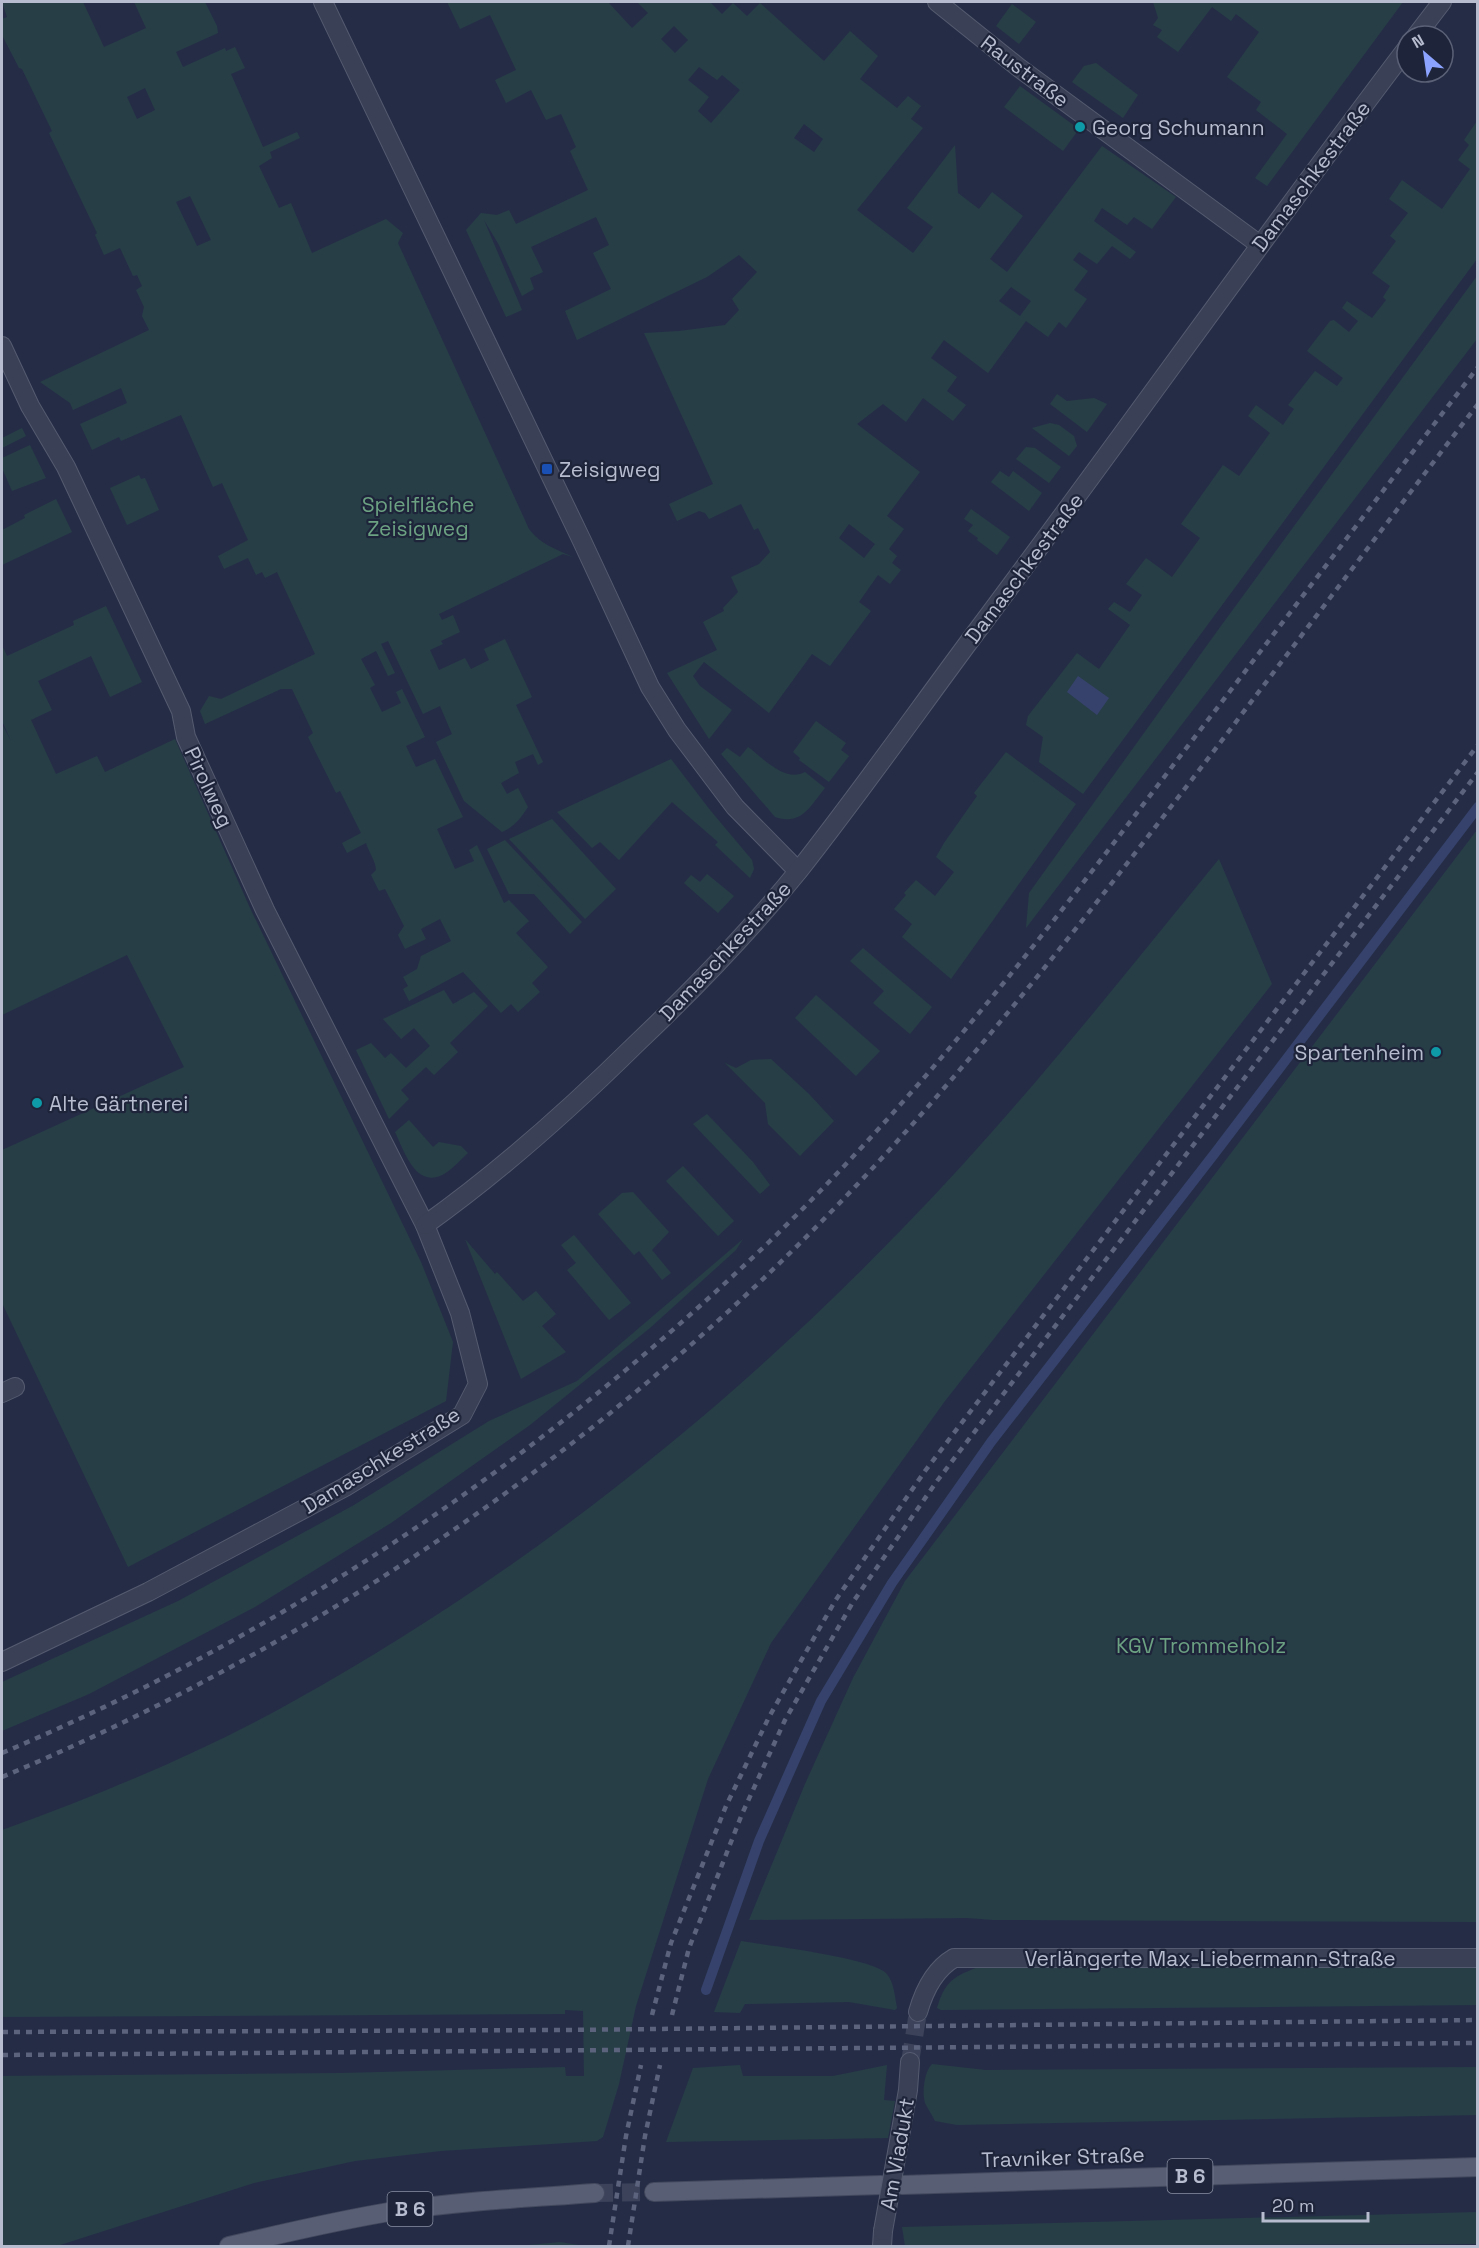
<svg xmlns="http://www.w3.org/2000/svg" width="1479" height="2248" font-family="'Space Grotesk',sans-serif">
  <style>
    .green { fill: #273e47; fill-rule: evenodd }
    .water { fill: #36426c }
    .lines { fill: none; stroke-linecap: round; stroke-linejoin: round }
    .stream { stroke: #36426c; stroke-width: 10 }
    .street-tunnel { stroke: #3b425a; stroke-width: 18; stroke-dasharray: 18 9; stroke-linecap: butt }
    .primary-tunnel { stroke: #3b425a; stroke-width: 18; stroke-dasharray: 18 9; stroke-linecap: butt }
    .street-casing { stroke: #555b70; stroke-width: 20 }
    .primary-casing { stroke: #43495e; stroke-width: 20 }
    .street { stroke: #3a4055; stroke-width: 18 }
    .primary { stroke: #585f75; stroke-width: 18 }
    .rail { stroke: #5b637d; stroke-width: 4.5; stroke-dasharray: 6 6; stroke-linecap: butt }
    .street-bridge-casing { stroke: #555b70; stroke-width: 20; stroke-linecap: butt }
    .street-bridge { stroke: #3a4055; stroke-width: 18 }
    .culture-dot { fill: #0f9aa8; stroke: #1e253b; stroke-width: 2 }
    .transit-dot { fill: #1a4fb4; stroke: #1e253b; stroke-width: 2 }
    .labels { text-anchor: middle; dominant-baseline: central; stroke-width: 4.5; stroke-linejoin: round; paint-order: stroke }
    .shield { fill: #1e253b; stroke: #898fa2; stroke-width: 1.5 }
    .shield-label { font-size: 20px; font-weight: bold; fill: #b7bcce }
    .street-label { font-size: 21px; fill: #b7bcce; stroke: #1e253b }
    .poi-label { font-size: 21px; fill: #b7bcce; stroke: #1e253b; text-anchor: start }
    .park-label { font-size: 21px; fill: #6ca282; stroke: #1e253b }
  </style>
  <rect width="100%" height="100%" fill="#252d46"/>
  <!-- green -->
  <g class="green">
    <path d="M2,2H83L104,47L146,28L134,2H205L217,26L218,33L176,52L183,67L225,48L226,51L235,47L245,68L231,74L263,147L297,132L300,138L270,152L272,158L259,166L279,208L291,203L312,253L386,219L403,233L398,243L529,529C541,545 556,549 573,557L563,554L439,614L442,620L453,615L460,632L441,641L443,644L430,650L439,670L465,658L471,669L489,660L484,649L505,639L532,697L516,705L543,762L538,765L533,754L515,762L519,773L501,783L507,794L518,788L528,807C521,818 514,827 502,832L464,801L436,742L452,734L440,706L423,714L388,641L381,644L395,673L388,676L376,651L361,659L375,685L370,688L382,712L401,703L396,692L402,689L425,737L406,746L416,767L435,759L463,817L437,829L455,869L474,861L469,850L477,845L504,903L509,900L529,921L516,933L548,967L532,983L540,992L518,1012L511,1004L501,1013L463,972L409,1001L403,989L408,986L403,977L417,969L421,956L451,941L440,919L421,929L426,939L405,949L398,935L404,926L385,889L379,891L371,875L376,870C376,862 369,852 366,843L347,853L342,843L361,833L340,791L336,793L308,737L313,733L292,689H281L205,724L200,711L209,696L221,699L315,654L277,572L265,578L262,572L256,575L248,558L224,569L218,556L248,540L222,483L213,487L181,415L121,441L119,437L92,450L80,424L127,403L121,388L73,410L70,403L40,382L149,330L142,316L144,307L136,290L142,286L137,275L133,276L120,248L104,255L95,235L97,233L49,133L52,131L22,69L19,68L2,35V19L7,17ZM145,88L155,110L137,119L127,97ZM190,196L211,240L197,246L176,202Z"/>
    <path d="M447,2H608L632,28L648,13L637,2H710L722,14L733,3L747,16L760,3L824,61L850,31L878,56L860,79L897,108L908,96L921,106L911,119L923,128L857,210L913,253L933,227L907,208L955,145L958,193L979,209L992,192L1023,216L990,259L1007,272L1102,146L1176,197L1152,229L1134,217L1127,225L1102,208L1094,221L1136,252L1130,259L1112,246L1097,264L1079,252L1073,260L1088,271L1074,290L1087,299L1066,328L1059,322L1048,337L1026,321L988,373L944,340L931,358L957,377L947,391L966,405L953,421L923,398L906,422L883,404L857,424L920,472L887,516L904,529L889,549L897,556L892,563L901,570L890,584L878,575L859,602L871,611L830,666L812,654L769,713L704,662L693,676L700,686L732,710L709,739L667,673L717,650L703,622L724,611L723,608L738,592L731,577L759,564L770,552L758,528L754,530L741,504L709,519L705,513L699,511L677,521L669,504L713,484L644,333L679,331L725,325L739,310L732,299L757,272L739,255L707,277L577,340L565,311L611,289L593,253L609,245L596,217L531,247L543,272L530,278L534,289L522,296L499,245L484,220L522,310L506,317L466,230L481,213L497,215L509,210L516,224L588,190L570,151L576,147L561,114L546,120L531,90L506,103L495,80L516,70L490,15L460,29ZM674,26L688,40L675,53L661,39ZM699,67L717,80L722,75L740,90L711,123L698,111L709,97L688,80ZM804,124L823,139L814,152L794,138ZM1011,287L1031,301L1020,316L999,301ZM849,524L875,544L864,558L839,538Z"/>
    <polygon points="1153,2 1403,2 1267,186 1255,178 1287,134 1256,110 1261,102 1227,77 1259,32 1236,14 1231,21 1212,7 1178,52 1157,37 1162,30 1153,25 1158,18"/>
    <polygon points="1012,4 1036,22 1019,44 996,26"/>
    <polygon points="1096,63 1138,95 1123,118 1072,82 1084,66"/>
    <polygon points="1020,86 1079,129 1063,151 1004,107"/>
    <polygon points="1477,121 1477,259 1083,794 1039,762 1043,737 1026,725 1028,716 1077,653 1099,669 1130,625 1108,609 1114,602 1130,612 1142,595 1126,584 1146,558 1172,577 1200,538 1181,524 1223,465 1239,476 1270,433 1248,416 1256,405 1283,425 1294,409 1288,405 1315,371 1337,386 1343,378 1307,351 1330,321 1334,320 1349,332 1358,321 1342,308 1347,301 1372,318 1386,300 1383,297 1390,286 1372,273 1396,241 1390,236 1408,213 1389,199 1402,180 1442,209 1470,169 1458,160 1469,145 1464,140"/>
    <polygon points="1477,276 1477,339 1026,928 1029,893 1218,630"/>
    <polygon points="1057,394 1067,401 1094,398 1107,404 1087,432 1050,404"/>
    <polygon points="1050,423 1059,425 1074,436 1077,446 1069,456 1032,428"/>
    <polygon points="22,428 26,436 2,448 2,438"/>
    <polygon points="30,445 46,478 12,491 2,468 2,458"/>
    <polygon points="1026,447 1035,448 1061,467 1049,483 1016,459"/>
    <polygon points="1000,471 1009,477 1013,471 1042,493 1029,511 991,482"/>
    <polygon points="139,475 141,479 145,478 159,510 127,525 110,488"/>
    <polygon points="56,499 72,532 2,565 2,530 25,518 24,515"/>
    <polygon points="971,509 1010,537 997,555 977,540 978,538 968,531 973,525 964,519"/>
    <polygon points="106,606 142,682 110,697 91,656 38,681 52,710 31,720 56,774 97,756 105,772 175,739 250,908 421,1262 453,1342 446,1401 128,1567 2,1303 2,1150 184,1067 127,955 2,1015 2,724 11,741 2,721 2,645 7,656 74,625 73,621"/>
    <polygon points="816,721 846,743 841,750 849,756 829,782 799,760 800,758 793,752"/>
    <path d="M748,747C763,758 785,783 805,772L825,788C810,806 802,826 775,817L721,754L727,748L740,757Z"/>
    <polygon points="1006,752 1076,804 951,979 902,937 912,924 894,909 906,895 904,893 916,880 935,896 954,872 936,857 944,843 977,796 974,793"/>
    <polygon points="671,759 710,810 752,860 754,869 750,878 715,845 718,842 672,802 619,860 600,842 592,848 557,812"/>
    <polygon points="552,819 616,889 585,919 509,839"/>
    <polygon points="1477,830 1477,1922 994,1920 967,1918 749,1920 805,1784 853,1678 905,1581"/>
    <polygon points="505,840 582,922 570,934 534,894 509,894 487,849"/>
    <path d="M1219,859L1272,984L945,1401L771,1643L708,1779L636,2006L619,2084L603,2137L597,2141L441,2151L355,2161L254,2183L57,2246H2V2076L342,2073L565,2067L566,2076H584L583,2011L565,2010V2014L2,2017V1830C101,1794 199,1754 292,1702C519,1576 724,1414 904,1227C1017,1111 1117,984 1219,859Z"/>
    <polygon points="707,874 734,896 718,913 684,883 691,875 700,882"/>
    <polygon points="863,948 932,1007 910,1034 873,1003 884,991 850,961"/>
    <polygon points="444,990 453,1004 474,992 488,1006 450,1043 458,1052 434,1075 426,1067 401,1090 409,1099 389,1119 356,1050 371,1043 385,1058 391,1053 406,1068 430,1046 414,1028 401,1039 383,1019"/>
    <polygon points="816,995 880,1051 856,1076 795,1018"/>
    <polygon points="771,1059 809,1094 834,1121 800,1156 768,1124 765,1103 725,1063 736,1068 751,1060"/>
    <polygon points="707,1114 753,1162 770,1185 760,1194 693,1124"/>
    <path d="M409,1120L433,1147L439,1142L461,1146L468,1153C460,1160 452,1170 442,1175C415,1188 404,1150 395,1132Z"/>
    <polygon points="683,1166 734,1221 718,1236 666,1181"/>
    <polygon points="633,1192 669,1232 652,1250 671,1273 662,1280 639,1251 634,1255 598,1214 622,1193"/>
    <polygon points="574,1235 631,1303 609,1320 567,1270 576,1263 561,1245"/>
    <polygon points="465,1239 495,1274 497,1272 523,1301 536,1291 556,1314 542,1326 566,1352 521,1379"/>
    <polygon points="743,1239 736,1250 650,1328 530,1425 391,1523 255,1607 89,1694 2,1731 2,1682 178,1601 354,1505 489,1421 577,1381"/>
    <path d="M741,1941C770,1946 868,1957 886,1973C894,1981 895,1998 897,2008L895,2010L849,2002L745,2004L740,2013L714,2012Z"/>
    <path d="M981,1966L1477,1967V2005L941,2010L937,2008C945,1980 955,1976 981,1966Z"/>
    <path d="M932,2064L986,2070L1477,2067V2115L957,2125L935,2121C932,2115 928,2109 925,2103C922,2093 924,2072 932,2064Z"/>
    <polygon points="740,2065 743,2076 833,2076 887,2065 884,2100 895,2101 888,2138 666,2142 693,2068"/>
    <polygon points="1477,2212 1477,2244 905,2246 902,2227"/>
    <polygon points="560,2242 585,2246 519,2246"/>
  </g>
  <!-- water -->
  <polygon class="water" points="1078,676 1109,698 1097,715 1067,692"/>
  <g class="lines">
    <!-- stream -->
    <polyline class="stream" points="706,1990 759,1841 821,1701 892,1583 991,1442 1215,1153 1478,807"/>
    <!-- street-tunnel -->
    <polyline class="street-tunnel" points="910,2062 918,2012"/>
    <!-- primary-tunnel -->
    <polyline class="primary-tunnel" points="595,2193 654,2192"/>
    <!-- street casing -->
    <g class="street-casing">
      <g id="street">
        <polyline points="323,2 582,541 650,687 677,730 735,807 798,871"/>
        <polyline points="937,2 1018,67 1260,245"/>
        <polyline points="1416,36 1442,2"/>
        <polyline points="2,346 30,406 66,467 181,711 186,737 265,910 425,1225 460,1313 478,1384 462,1415 345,1487 148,1592 2,1662"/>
        <path d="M425,1225C501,1171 570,1109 636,1044C694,989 750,931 800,869C859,794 914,716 971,639C1118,443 1259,243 1407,48"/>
        <polyline points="2,1393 15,1387"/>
        <path d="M918,2012C924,1991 935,1969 954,1958H1478"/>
        <polyline points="901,2130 908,2090 910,2062"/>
        <polyline points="882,2246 883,2231"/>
      </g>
    </g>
    <!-- primary casing -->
    <g class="primary-casing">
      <g id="primary">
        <polyline points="902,2185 1478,2167"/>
        <polyline points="654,2192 881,2185"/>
        <path d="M229,2246C284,2233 339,2220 395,2211C461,2201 528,2198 595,2193"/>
      </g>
    </g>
    <!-- street -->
    <use href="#street" class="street"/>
    <!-- primary -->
    <use href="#primary" class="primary"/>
    <!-- rail -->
    <g class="rail">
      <path d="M2,1753C287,1633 547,1455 770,1241C914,1102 1038,943 1158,785C1265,646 1371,506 1478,367"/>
      <path d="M2,1777C339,1636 647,1417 892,1147C1005,1022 1108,889 1210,756C1299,639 1388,521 1478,404"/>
      <polyline points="652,2015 671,1943 726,1806 769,1717 835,1601 925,1471 1478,745"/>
      <polyline points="672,2015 689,1948 709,1898 742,1814 785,1720 853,1602 937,1481 1478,772"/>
      <polyline points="2,2032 565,2030 1478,2020"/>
      <polyline points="2,2055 1478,2043"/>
      <polyline points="609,2246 626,2136 641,2065"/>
      <polyline points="628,2246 645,2136 660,2065"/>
    </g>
    <!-- street-bridge casing -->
    <g class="street-bridge-casing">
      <polyline id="street-bridge" points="883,2231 901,2130"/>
    </g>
    <!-- street-bridge -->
    <use href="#street-bridge" class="street-bridge"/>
  </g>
  <!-- markers -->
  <g class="culture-dot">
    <circle cx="1080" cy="127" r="6"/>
    <circle cx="1436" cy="1052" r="6"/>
    <circle cx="37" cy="1103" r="6"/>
  </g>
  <rect class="transit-dot" x="541" y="463" width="12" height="12" rx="3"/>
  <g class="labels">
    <!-- shield labels -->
    <g class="shield">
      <rect x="1167.5" y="2159" width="45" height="34" rx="4.5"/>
      <rect x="387.5" y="2192" width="45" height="34" rx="4.5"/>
    </g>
    <g class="shield-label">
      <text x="1190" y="2176">B 6</text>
      <text x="410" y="2209">B 6</text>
    </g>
    <!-- street labels -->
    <g class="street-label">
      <text transform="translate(1025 71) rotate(37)">Raustraße</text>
      <text transform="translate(1311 176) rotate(-53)">Damaschkestraße</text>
      <text transform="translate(1024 568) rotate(-53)">Damaschkestraße</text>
      <text transform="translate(209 787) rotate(65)">Pirolweg</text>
      <text transform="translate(725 951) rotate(-47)">Damaschkestraße</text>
      <text transform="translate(381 1460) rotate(-32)">Damaschkestraße</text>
      <text x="1210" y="1958">Verlängerte Max-Liebermann-Straße</text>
      <text transform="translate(897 2154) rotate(-80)">Am Viadukt</text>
      <text transform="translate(1063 2157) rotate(-2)">Travniker Straße</text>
    </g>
    <!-- poi labels -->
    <g class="poi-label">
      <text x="1092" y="127">Georg Schumann</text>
      <text x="559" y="469">Zeisigweg</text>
      <text x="1424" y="1052" text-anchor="end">Spartenheim</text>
      <text x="49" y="1103">Alte Gärtnerei</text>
    </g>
    <!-- park labels -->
    <g class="park-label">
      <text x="418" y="504">Spielfläche<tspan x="418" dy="24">Zeisigweg</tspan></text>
      <text x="1201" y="1645">KGV Trommelholz</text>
    </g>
  </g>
  <!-- border -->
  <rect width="1479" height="2248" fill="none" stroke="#b7bcce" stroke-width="6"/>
  <!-- north arrow -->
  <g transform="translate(1425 54) rotate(331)"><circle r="28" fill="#1e253b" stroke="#5b6176" stroke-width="1.5"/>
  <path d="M0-4.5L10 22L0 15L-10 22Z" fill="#8ca4ff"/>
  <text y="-9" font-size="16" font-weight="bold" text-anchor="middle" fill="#b7bcce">N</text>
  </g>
  <!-- scale -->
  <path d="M1263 2212v9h105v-9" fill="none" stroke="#b7bcce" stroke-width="3"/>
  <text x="1272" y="2212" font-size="18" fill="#b7bcce" stroke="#1e253b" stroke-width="4.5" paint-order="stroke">20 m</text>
</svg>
